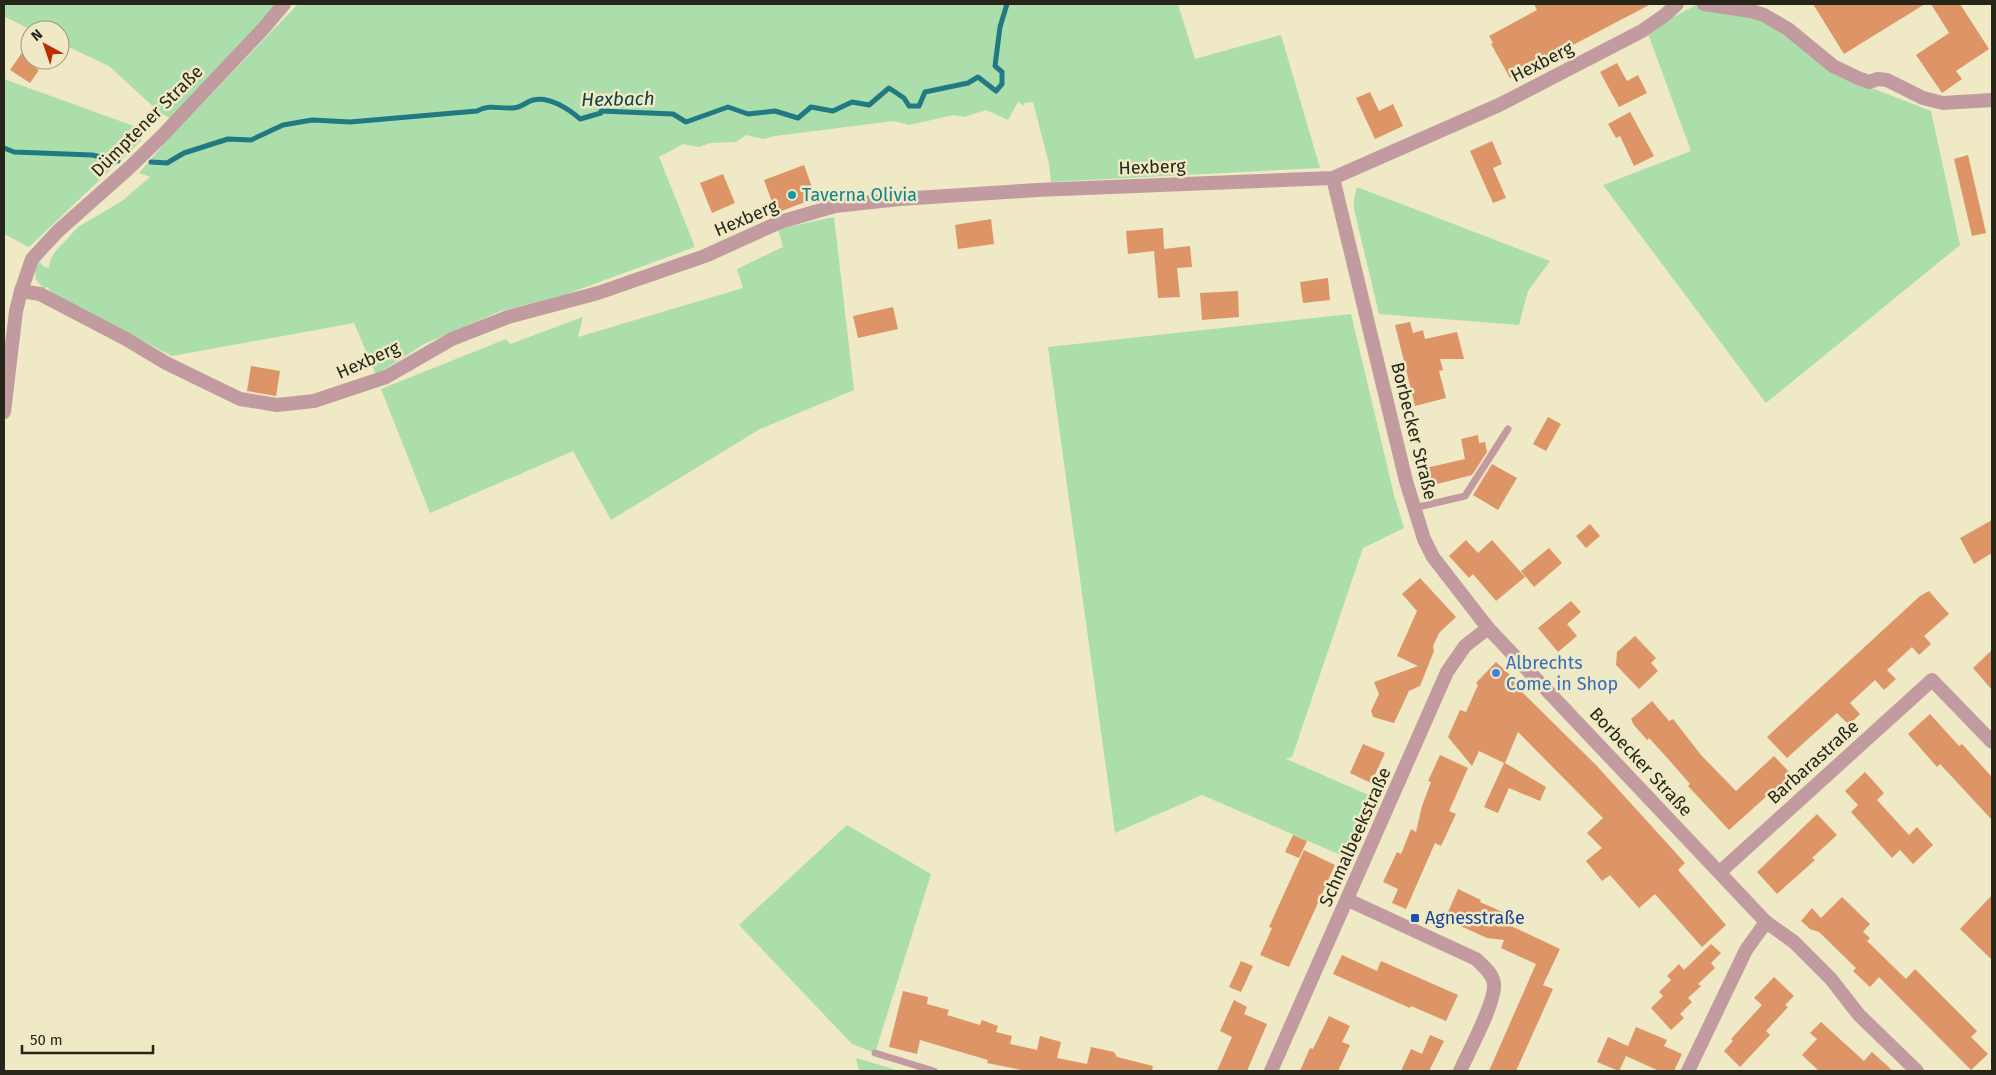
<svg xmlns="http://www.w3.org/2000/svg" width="1996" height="1075" font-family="'Fira Sans',sans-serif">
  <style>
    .green { fill: #acdeac }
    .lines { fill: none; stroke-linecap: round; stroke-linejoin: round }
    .stream { stroke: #217982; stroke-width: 5 }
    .building { fill: #dd9568 }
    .service { stroke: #c29ba0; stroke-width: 7 }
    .minor { stroke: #c29ba0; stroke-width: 14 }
    .culture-dot { fill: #0f9aa8; stroke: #efe9c5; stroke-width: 2 }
    .shop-dot { fill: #3f7fe0; stroke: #efe9c5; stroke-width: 2 }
    .transit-dot { fill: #1a4fb4; stroke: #efe9c5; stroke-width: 2 }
    .labels { text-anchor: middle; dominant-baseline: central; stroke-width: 5; stroke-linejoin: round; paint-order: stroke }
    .street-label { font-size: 18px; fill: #272518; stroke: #efe9c5 }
    .culture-label { font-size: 18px; fill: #0d838f; stroke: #efe9c5; text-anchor: start }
    .shop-label { font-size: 18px; fill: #366cbe; stroke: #efe9c5; text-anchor: start }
    .transit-label { font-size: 18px; fill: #164399; stroke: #efe9c5; text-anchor: start }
    .water-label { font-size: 19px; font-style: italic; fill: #0e424a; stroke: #efe9c5 }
  </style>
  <rect width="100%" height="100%" fill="#efe9c5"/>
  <!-- green -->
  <g class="green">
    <polygon points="4,4 276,4 263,21 173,120 158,111 109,66 60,43 60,30 32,30 5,17 4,19"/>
    <polygon points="298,4 1178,4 1195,59 1281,35 1320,168 1051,182 1049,164 1033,102 1024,103 1024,106 1018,102 1008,120 986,110 964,117 954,115 909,125 894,121 775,136 763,139 746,135 736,142 710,143 699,147 683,144 659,157 695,247 564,295 501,311 424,344 376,375 354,323 172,356 53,294 47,287 44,289 36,280 34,262 37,259 44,267 49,268 50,261 54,253 78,227 122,201 150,177 139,173 169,138"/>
    <polygon points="1698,4 1750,4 1833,73 1931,111 1960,245 1766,403 1603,185 1691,151 1647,31"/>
    <polygon points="4,79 142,129 131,140 142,140 29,247 4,234"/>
    <polygon points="1357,187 1550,261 1528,291 1519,325 1379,314 1354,209 1354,199"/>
    <polygon points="834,217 854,390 760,429 611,520 573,451 430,513 381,389 506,339 510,344 583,317 578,337 743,288 737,269 783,247 778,229"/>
    <polygon points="1351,314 1394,495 1404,528 1363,548 1292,757 1286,759 1378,799 1352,860 1202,795 1115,833 1048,347"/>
    <polygon points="847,825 931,874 875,1053 852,1044 739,925"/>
    <polygon points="856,1058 900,1071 859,1071"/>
  </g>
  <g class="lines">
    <!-- stream -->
    <g class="stream">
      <polyline points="4,148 14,152 92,155 118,161"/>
      <path d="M151,162L167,163L184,153L228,139L251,140L283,125L312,120L350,122L477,111C491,104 498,109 512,108C522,108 525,102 533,100C549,96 569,109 580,119L601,113V111L673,114L686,122L728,107L748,114L775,111L798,118L811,107L833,111L852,102L869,105L889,88L904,98L909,106H919L925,92L968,83L978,77L996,91L1002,84V72L995,66L1000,27L1007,4"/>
    </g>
  </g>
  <!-- building -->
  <g class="building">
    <polygon points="1534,4 1651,4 1510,78 1491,44 1493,43 1489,36 1537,10"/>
    <polygon points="1813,4 1925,4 1844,54"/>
    <polygon points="1931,4 1960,4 1989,49 1956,71 1962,79 1942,93 1916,55 1949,33"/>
    <polygon points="30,41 30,64 39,70 30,83 10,70"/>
    <polygon points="1617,63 1627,81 1638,75 1647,93 1619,107 1600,72"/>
    <polygon points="1370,92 1379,111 1393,104 1403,126 1375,139 1356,98"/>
    <polygon points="1630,112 1654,156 1634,166 1620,136 1616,138 1608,124"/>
    <polygon points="1492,141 1502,164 1493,168 1506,198 1493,203 1470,151"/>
    <polygon points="1968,155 1986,233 1972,236 1954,159"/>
    <polygon points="804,165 816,198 776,213 764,180"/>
    <polygon points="723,174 735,203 712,213 700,183"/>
    <polygon points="991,219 994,244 958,249 955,225"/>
    <polygon points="1163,228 1164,249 1190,246 1192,267 1177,268 1180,297 1158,298 1154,251 1128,254 1126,231"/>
    <polygon points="1328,278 1330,300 1303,303 1300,282"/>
    <polygon points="1238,291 1239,317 1202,320 1200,293"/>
    <polygon points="893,307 898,329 858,338 853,316"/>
    <polygon points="1410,322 1413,333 1423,330 1425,339 1457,332 1464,359 1440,359 1443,370 1439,371 1446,398 1415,406 1395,325"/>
    <polygon points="251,366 280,371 276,396 247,391"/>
    <polygon points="1548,417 1561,424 1546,451 1533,444"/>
    <polygon points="1478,435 1479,443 1485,442 1487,452 1472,475 1422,488 1417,470 1465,459 1461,439"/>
    <polygon points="1492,464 1517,478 1498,510 1473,495"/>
    <polygon points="1992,520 1992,553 1974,564 1960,538"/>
    <polygon points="1590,524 1600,536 1586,548 1576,536"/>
    <polygon points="1466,540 1478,553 1492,540 1525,577 1496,601 1473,574 1469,578 1449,556"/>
    <polygon points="1549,548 1562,563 1534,587 1521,571"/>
    <polygon points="1420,578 1456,617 1439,633 1433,646 1434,651 1420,686 1409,691 1394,723 1373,717 1371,711 1379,694 1374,682 1418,666 1397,656 1417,611 1402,594"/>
    <polygon points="1929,591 1949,614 1924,636 1931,644 1919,655 1912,647 1887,670 1896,679 1884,690 1875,680 1850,703 1860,714 1849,725 1837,713 1787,758 1767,737 1920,596"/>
    <polygon points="1571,601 1581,612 1567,624 1577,636 1558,652 1538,628"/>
    <polygon points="1635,636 1656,658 1651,663 1658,671 1639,689 1616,665 1617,652"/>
    <polygon points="1992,650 1992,690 1973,668"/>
    <polygon points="1496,662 1525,689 1522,692 1596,765 1685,863 1678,870 1726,925 1702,947 1655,894 1639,908 1610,875 1602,881 1586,861 1602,848 1587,833 1603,818 1518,732 1505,763 1546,787 1540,801 1509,788 1498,813 1484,807 1504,763 1479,751 1472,766 1448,737 1460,710 1466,712 1478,685 1476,683"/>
    <polygon points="1652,701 1669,721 1673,719 1701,755 1736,791 1774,756 1793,776 1770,797 1768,795 1729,830 1688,786 1690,784 1670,761 1649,738 1647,740 1634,725 1631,719"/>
    <polygon points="1930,714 1959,746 1962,744 1992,777 1992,820 1940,764 1937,767 1908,734"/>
    <polygon points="1363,744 1385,753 1371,783 1350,773"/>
    <polygon points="1440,755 1468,768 1449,811 1456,814 1441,846 1435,843 1406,909 1392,903 1398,889 1383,882 1397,852 1401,854 1411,829 1416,832 1422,806 1431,782 1428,781"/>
    <polygon points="1865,772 1884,793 1877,800 1909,835 1917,827 1933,845 1913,864 1900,850 1892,858 1851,812 1858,805 1845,791"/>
    <polygon points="1817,814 1837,835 1812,858 1815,860 1777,894 1757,872"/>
    <polygon points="1293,835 1307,841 1299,858 1285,852"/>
    <polygon points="1304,850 1335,865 1289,967 1260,955 1272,928 1269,927"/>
    <polygon points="1458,889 1481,900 1480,902 1507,914 1505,918 1513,921 1511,926 1560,949 1543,985 1553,989 1516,1071 1489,1071 1536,964 1501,948 1504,940 1487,938 1445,919"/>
    <polygon points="1992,895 1992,960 1960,929"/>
    <polygon points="1842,897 1870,924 1863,932 1870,938 1867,941 1906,979 1915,969 1977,1031 1971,1037 1988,1054 1971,1070 1879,977 1870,987 1853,971 1856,968 1819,932 1810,929 1801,921 1812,908 1821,918"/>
    <polygon points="1711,944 1721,953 1711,963 1715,968 1698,984 1701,986 1688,998 1692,1002 1680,1014 1684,1018 1671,1030 1651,1008 1663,996 1659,992 1671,980 1667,976 1679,964 1684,970"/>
    <polygon points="1342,955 1377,971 1381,961 1458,995 1446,1021 1411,1006 1410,1008 1333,974"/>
    <polygon points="1241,961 1253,966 1241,992 1229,987"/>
    <polygon points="1774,977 1794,996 1785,1005 1788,1007 1766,1031 1770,1035 1740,1067 1724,1051 1733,1041 1731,1039 1762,1005 1754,998"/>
    <polygon points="903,991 928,997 927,1004 949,1010 947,1015 980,1025 982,1020 998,1026 996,1032 1012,1036 1010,1044 1037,1050 1040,1036 1061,1042 1057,1058 1087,1064 1091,1047 1114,1052 1117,1057 1153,1066 1152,1071 1026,1071 987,1063 988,1060 920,1040 917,1054 889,1047"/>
    <polygon points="1234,1000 1247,1007 1244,1014 1267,1024 1247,1071 1217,1071 1232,1037 1220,1031"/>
    <polygon points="1329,1016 1350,1026 1342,1042 1350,1045 1338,1071 1300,1071 1310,1048 1313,1049"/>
    <polygon points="1821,1022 1864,1061 1872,1052 1893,1071 1819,1071 1802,1055 1817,1039 1810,1033"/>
    <polygon points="1636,1027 1667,1040 1664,1046 1682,1054 1674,1071 1659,1071 1626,1056 1619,1071 1597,1062 1608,1037 1628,1046"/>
    <polygon points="1430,1035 1444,1041 1429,1071 1401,1071 1411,1049 1422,1054"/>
  </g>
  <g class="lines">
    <!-- service -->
    <g class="service">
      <polyline points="1414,508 1465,496 1508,429"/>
      <polyline points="875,1053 934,1071"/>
    </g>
    <!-- minor -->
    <g class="minor">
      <polyline points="1704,4 1751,11 1764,15 1788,29 1833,66 1858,78 1869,82 1878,79 1887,80 1923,98 1943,103 1992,100"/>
      <polyline points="1333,178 1406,481 1424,539 1433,557 1488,628 1766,922 1794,942 1831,979 1859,1015 1917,1071"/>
      <polyline points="21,291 40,294 126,339 166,363 240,399 277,405 314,401 386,377 452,339 508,317 598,293 705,256 780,222 835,206 900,199 1037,190 1333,178 1499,105 1642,31 1665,15 1677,4"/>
      <polyline points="4,412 16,311 21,291 32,259 58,231 129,168 162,136 263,29 284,4"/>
      <polyline points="1720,872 1932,680 1992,742"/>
      <path d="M1348,900L1476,959C1482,965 1493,973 1494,984C1496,1002 1468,1053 1460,1071"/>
      <polyline points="1271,1071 1447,672 1465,646 1488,628"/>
      <polyline points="1688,1071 1746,950 1766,922"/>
    </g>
  </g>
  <!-- markers -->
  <circle class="culture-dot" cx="792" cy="195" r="5"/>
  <circle class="shop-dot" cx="1496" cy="673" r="5"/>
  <rect class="transit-dot" x="1410" y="913" width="10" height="10" rx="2.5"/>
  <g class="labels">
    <!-- street labels -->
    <g class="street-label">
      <text transform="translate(1542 62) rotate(-27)">Hexberg</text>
      <text transform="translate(147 121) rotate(-45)">Dümptener Straße</text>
      <text transform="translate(1152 167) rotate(-2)">Hexberg</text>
      <text transform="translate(746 218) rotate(-23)">Hexberg</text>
      <text transform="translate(368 360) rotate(-24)">Hexberg</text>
      <text transform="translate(1414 431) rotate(76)">Borbecker Straße</text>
      <text transform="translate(1641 762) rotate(47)">Borbecker Straße</text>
      <text transform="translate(1813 762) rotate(-42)">Barbarastraße</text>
      <text transform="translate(1355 837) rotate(-66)">Schmalbeekstraße</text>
    </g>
    <!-- culture labels -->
    <g class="culture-label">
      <text x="802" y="195">Taverna Olivia</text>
    </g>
    <!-- shop labels -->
    <g class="shop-label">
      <text x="1506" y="663">Albrechts<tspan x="1506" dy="21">Come in Shop</tspan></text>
    </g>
    <!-- transit labels -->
    <g class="transit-label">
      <text x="1425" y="918">Agnesstraße</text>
    </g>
    <!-- water labels -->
    <g class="water-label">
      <text transform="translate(618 99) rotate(-1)">Hexbach</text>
    </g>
  </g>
  <!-- border -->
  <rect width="1996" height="1075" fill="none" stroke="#272518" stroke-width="10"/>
  <!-- north arrow -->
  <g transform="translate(45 45) rotate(320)"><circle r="24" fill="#efe9c5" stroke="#9f9b80"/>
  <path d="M0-4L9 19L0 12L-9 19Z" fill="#b82e07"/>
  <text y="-8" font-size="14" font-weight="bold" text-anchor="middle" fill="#272518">N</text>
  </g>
  <!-- scale -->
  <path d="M22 1045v8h131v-8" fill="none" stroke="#272518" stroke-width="2.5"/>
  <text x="30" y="1045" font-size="15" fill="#272518" stroke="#efe9c5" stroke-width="4" paint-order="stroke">50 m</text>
</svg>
